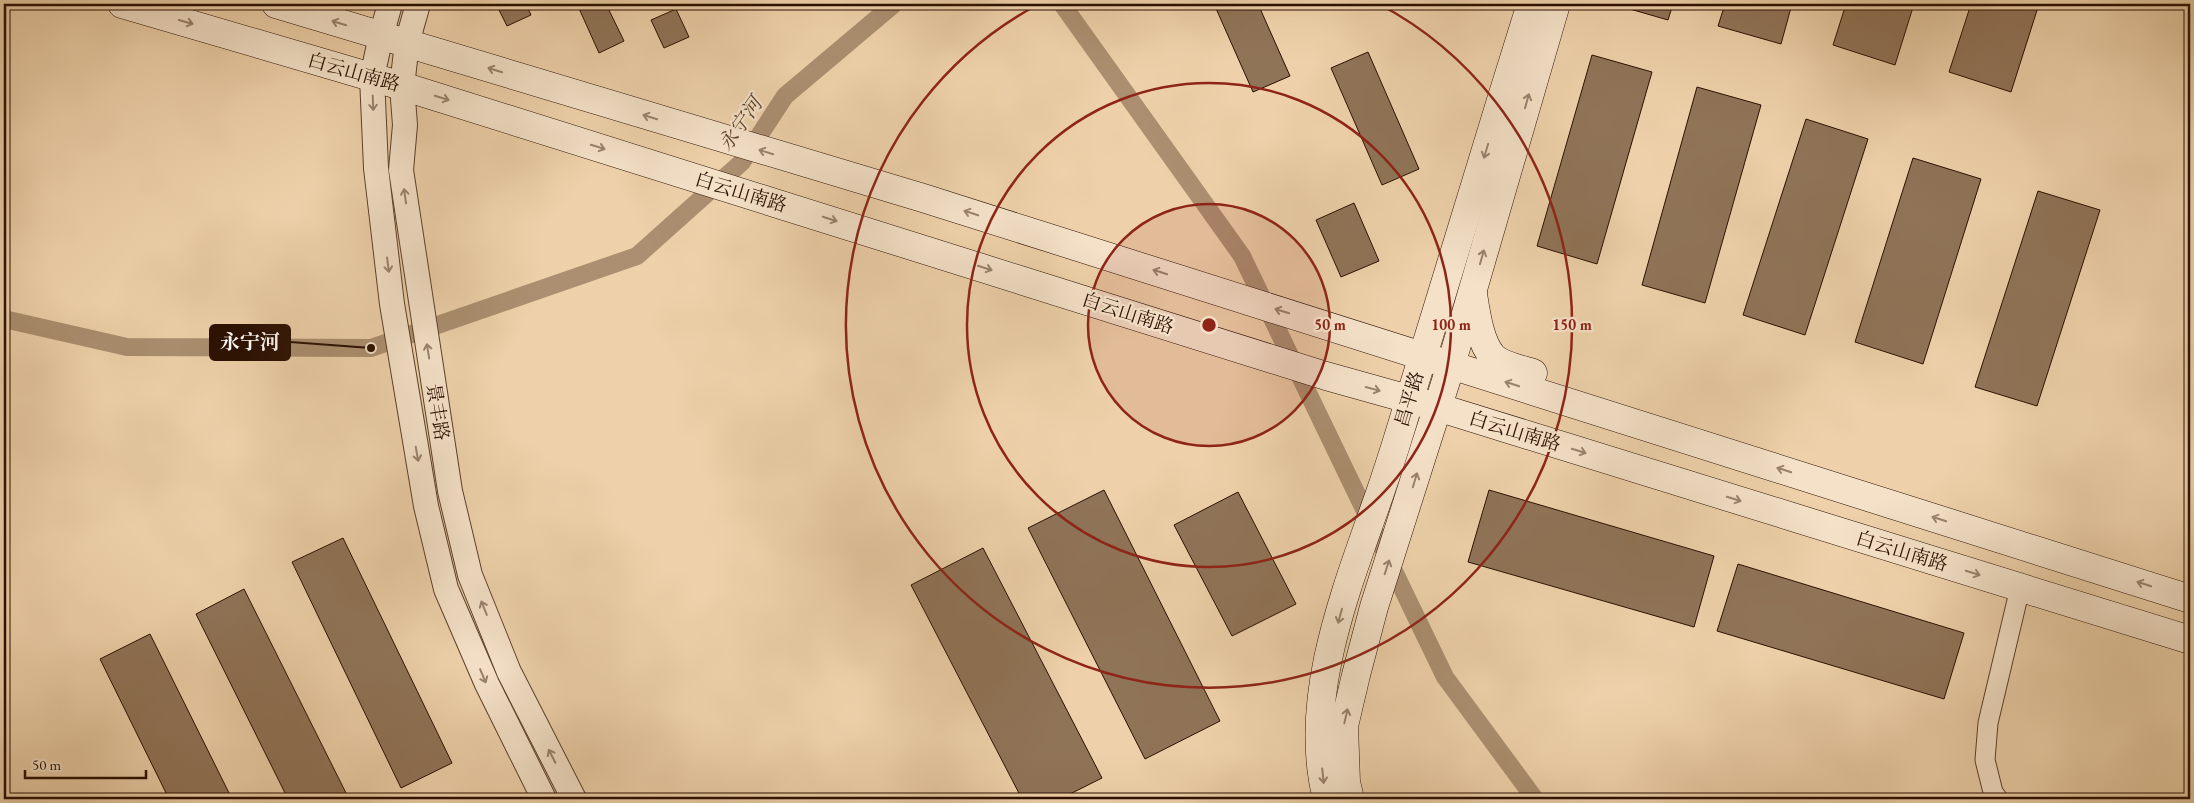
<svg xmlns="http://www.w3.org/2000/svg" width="2194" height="803" font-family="'EB Garamond','Noto Serif SC',serif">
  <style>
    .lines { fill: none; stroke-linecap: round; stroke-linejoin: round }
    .canal { stroke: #ab8f70; stroke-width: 18 }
    .building { fill: #907458; stroke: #2a0f00 }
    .minor-casing { stroke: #5b402a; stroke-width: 21 }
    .tertiary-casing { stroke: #5b402a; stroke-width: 26 }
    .secondary-casing { stroke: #2a0f00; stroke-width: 29 }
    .minor { stroke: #f4e1c8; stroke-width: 19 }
    .tertiary { stroke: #f4e1c8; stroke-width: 24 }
    .secondary { stroke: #f4e1c8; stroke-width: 28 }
    .oneway { stroke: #99826e }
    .ring { fill: none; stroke: #8f2418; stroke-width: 2.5 }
    .labels { text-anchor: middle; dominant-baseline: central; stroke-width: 4.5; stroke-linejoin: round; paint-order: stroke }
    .street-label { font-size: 19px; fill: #2a0f00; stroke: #f4e1c8 }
    .water-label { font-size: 20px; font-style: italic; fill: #5e422d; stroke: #f4e1c8 }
    .centre { fill: #8f2418; stroke: #f4e1c8; stroke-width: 2.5 }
    .ring-label { font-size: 15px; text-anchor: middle; font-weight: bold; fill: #8f2418; stroke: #f4e1c8; stroke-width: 4.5; stroke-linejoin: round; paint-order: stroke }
    .leader { fill: none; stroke: #2a0f00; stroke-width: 2 }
    .callout-dot { fill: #2a0f00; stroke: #f4e1c8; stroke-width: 2 }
    .callout { fill: #2a0f00; stroke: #2a0f00; stroke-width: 2 }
    .callout-label { font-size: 20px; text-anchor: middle; font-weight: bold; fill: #fff }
  </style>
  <rect width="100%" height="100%" fill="#eed1aa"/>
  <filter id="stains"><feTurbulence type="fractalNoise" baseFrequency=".004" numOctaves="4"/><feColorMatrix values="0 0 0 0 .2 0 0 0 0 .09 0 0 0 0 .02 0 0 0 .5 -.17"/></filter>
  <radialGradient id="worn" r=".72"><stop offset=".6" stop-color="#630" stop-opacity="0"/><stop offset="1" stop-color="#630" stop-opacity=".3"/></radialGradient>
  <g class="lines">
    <!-- canal -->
    <g class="canal">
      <polyline points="1062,4 1242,256 1445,677 1535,799"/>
      <polyline points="4,319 127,347 371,348 637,256 742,162 785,96 894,4"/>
    </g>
  </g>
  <!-- building -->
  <g class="building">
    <polygon points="496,4 526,4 531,15 507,26"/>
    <polygon points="577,4 606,4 624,41 599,53"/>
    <polygon points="1214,4 1258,4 1290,76 1253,92"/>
    <polygon points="1624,4 1673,4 1668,20 1623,7"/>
    <polygon points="1725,4 1792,4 1781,44 1718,26"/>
    <polygon points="1846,4 1914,4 1895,65 1833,45"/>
    <polygon points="1971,4 2039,4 2011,92 1949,72"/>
    <polygon points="676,9 689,37 664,48 651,20"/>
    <polygon points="1368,52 1419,169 1382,185 1331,68"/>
    <polygon points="1592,55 1652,72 1597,264 1537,246"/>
    <polygon points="1697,87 1761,105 1705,303 1642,285"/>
    <polygon points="1806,119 1868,139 1805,335 1743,315"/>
    <polygon points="1913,158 1981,179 1923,364 1855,342"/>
    <polygon points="2038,191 2100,210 2037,406 1975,387"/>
    <polygon points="1354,203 1379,261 1341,277 1316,220"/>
    <polygon points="1104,490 1220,721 1145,759 1028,528"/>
    <polygon points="1489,490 1714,556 1694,627 1468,562"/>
    <polygon points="1238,492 1296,604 1232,636 1174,525"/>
    <polygon points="343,538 452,763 401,788 292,562"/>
    <polygon points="983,548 1102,778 1060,799 1022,799 911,585"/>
    <polygon points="1738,564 1964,633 1944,699 1717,631"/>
    <polygon points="244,589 349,799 288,799 196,614"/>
    <polygon points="150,634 232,799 169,799 100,659"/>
  </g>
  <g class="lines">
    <!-- minor casing -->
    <g class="minor-casing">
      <polyline id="minor" points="1998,799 1993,792 1985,760 1988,723 2020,588"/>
    </g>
    <!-- tertiary casing -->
    <g class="tertiary-casing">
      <g id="tertiary">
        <polyline points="390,4 381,36 372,77 376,168 392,304 426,506 446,589 487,684 544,799"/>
        <polyline points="418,4 407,43 402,86 405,125 401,170 450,491 470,575 509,672 574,799"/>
      </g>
    </g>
    <!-- secondary casing -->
    <g class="secondary-casing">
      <g id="secondary">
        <polyline points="122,4 402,86 1326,376 1437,407 2190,640"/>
        <polyline points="276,4 923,198 2190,599"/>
        <path d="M1473,294C1476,313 1480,343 1493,357C1502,366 1521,369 1533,373"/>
        <path d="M1327,799C1301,698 1347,588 1380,493C1391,461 1401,429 1410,398C1450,266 1490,135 1531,4"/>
        <polyline points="1350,799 1346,782 1344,726 1356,675 1374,607 1451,365 1556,4"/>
      </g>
    </g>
    <!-- minor -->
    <use href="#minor" class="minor"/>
    <!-- tertiary -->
    <use href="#tertiary" class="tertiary"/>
    <!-- secondary -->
    <use href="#secondary" class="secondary"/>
  </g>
  <!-- one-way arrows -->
  <defs><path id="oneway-shaft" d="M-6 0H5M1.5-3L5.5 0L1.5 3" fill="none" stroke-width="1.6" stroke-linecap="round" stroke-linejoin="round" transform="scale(1.25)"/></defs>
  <g class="oneway">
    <use href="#oneway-shaft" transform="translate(186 22) rotate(16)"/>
    <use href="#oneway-shaft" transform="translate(339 23) rotate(-163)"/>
    <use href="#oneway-shaft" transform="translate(495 70) rotate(-163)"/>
    <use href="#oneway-shaft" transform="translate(442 98) rotate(17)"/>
    <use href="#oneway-shaft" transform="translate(1527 101) rotate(-74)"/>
    <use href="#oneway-shaft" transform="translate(373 103) rotate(88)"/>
    <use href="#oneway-shaft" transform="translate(650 117) rotate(-163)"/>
    <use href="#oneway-shaft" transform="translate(598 147) rotate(17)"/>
    <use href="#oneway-shaft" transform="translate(1486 151) rotate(107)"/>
    <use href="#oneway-shaft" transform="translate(766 152) rotate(-163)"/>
    <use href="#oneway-shaft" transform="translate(405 196) rotate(-98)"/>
    <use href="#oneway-shaft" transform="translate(971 213) rotate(-162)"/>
    <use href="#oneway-shaft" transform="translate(830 219) rotate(18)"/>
    <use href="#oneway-shaft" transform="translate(1482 257) rotate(-74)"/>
    <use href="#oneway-shaft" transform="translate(388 265) rotate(83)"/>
    <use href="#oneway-shaft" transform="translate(985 268) rotate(18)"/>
    <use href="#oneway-shaft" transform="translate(1160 272) rotate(-162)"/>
    <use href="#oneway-shaft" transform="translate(1282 311) rotate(-163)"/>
    <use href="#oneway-shaft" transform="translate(428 351) rotate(-99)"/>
    <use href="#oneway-shaft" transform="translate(1512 384) rotate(-162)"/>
    <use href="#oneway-shaft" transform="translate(1373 389) rotate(15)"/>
    <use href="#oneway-shaft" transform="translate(1579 451) rotate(17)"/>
    <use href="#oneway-shaft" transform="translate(417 454) rotate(80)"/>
    <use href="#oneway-shaft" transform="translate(1784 470) rotate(-162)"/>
    <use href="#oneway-shaft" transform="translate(1415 480) rotate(-73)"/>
    <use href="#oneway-shaft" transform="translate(1734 499) rotate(17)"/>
    <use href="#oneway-shaft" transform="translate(1939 519) rotate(-162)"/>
    <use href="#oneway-shaft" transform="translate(1387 567) rotate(-72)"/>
    <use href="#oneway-shaft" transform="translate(1973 573) rotate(17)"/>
    <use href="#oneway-shaft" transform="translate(2144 584) rotate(-162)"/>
    <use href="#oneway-shaft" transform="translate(484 608) rotate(-112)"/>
    <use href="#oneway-shaft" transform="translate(1340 616) rotate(105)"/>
    <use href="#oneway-shaft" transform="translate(483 676) rotate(67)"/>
    <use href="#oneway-shaft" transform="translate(1346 716) rotate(-77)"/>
    <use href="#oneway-shaft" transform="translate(552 756) rotate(-117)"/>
    <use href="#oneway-shaft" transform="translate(1323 776) rotate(84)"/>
  </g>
  <!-- distance rings -->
  <circle cx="1209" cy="325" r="121" fill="#8f2418" fill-opacity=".12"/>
  <g class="ring">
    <circle cx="1209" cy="325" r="121"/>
    <circle cx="1209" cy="325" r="242"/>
    <path d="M1379 4A363 363 0 1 1 1039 4"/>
  </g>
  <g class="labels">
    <!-- street labels -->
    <g class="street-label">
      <text transform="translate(354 72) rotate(16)">白云山南路</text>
      <text transform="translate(741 192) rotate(17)">白云山南路</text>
      <text transform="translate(1128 313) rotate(18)">白云山南路</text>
      <text transform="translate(1409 399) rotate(-73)">昌平路</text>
      <text transform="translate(438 412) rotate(81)">景丰路</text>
      <text transform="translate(1515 431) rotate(17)">白云山南路</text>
      <text transform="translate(1902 551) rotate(17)">白云山南路</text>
    </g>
    <!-- water labels -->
    <g class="water-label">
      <text transform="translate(740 124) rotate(-55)">永宁河</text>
    </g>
  </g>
  <circle cx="1209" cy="325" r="8" class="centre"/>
  <g class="ring-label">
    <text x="1330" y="330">50 m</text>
    <text x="1451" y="330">100 m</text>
    <text x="1572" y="330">150 m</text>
  </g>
  <!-- callouts -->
  <path class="leader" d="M371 348L290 342"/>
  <circle class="callout-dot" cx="371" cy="348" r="5"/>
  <rect class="callout" x="210" y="325" width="80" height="35" rx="5"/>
  <g class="callout-label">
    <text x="250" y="349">永宁河</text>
  </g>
  <!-- margin -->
  <rect width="2194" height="803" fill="none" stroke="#eed1aa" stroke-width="20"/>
  <rect x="5" y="5" width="2184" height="793" fill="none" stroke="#2a0f00" stroke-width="2.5"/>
  <rect x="10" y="10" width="2174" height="783" fill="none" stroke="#2a0f00"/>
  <!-- scale -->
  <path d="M25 770v8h121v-8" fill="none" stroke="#2a0f00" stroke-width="2.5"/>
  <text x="32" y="770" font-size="15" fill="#2a0f00" stroke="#f4e1c8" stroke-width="4" paint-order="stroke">50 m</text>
  <rect width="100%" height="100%" filter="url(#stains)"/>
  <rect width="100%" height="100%" fill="url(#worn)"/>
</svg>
